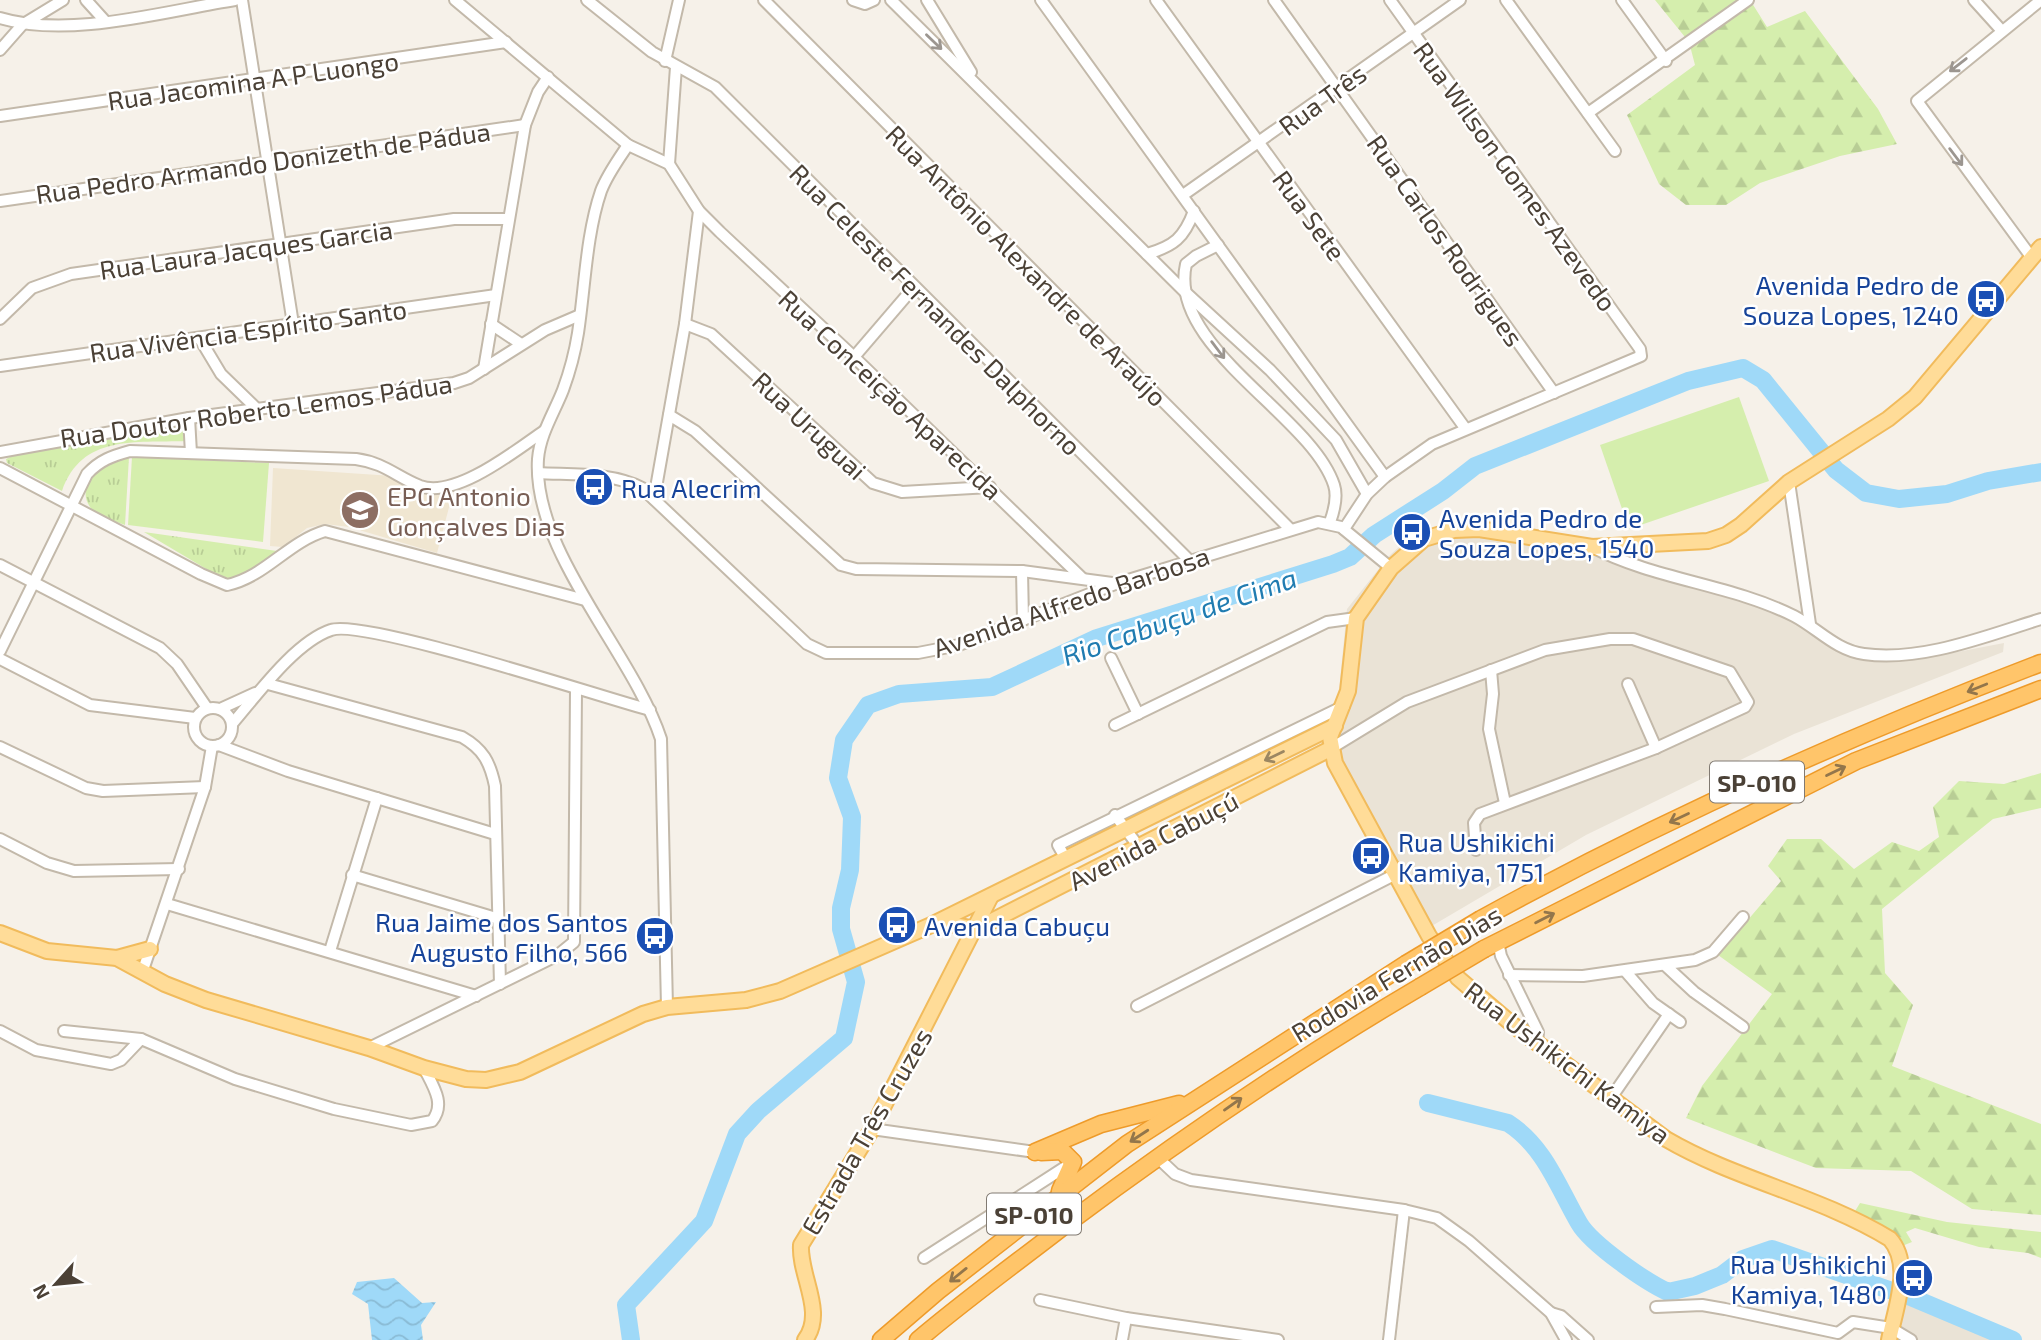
<svg xmlns="http://www.w3.org/2000/svg" width="2041" height="1340" font-family="'Exo 2',sans-serif">
  <style>
    .residential { fill: #eae3d6 }
    .education { fill: #f0e6d1 }
    .grass { fill: url(#grass-tufts) }
    .forest { fill: url(#forest-firs) }
    .pitch { fill: #d5eead }
    .water { fill: url(#water-waves) }
    .lines { fill: none; stroke-linecap: round; stroke-linejoin: round }
    .river { stroke: #9fd9f8; stroke-width: 18 }
    .minor-casing { stroke: #c3b9aa; stroke-width: 14 }
    .major-casing { stroke: #f1bb5c; stroke-width: 18 }
    .highway-casing { stroke: #ee9b2a; stroke-width: 19 }
    .minor { stroke: #fff; stroke-width: 10 }
    .major { stroke: #ffdc98; stroke-width: 14 }
    .highway { stroke: #ffc56a; stroke-width: 16 }
    .highway-bridge-casing { stroke: #ee9b2a; stroke-width: 19; stroke-linecap: butt }
    .highway-bridge { stroke: #ffc56a; stroke-width: 16 }
    .oneway { stroke: #9c9690 }
    .oneway2 { stroke: #93764b }
    .oneway3 { stroke: #9c8762 }
    .labels { text-anchor: middle; dominant-baseline: central; stroke-width: 5; stroke-linejoin: round; paint-order: stroke }
    .shield { fill: #fff; stroke: #817a72; stroke-width: 2 }
    .shield-label { font-size: 24px; font-weight: bold; fill: #4b4136 }
    .street-label { font-size: 26px; fill: #4b4136; stroke: #fff }
    .transit-label { font-size: 26px; fill: #164399; stroke: #fff; text-anchor: start }
    .education-label { font-size: 26px; fill: #785e54; stroke: #fff; text-anchor: start }
    .water-label { font-size: 28px; font-style: italic; fill: #207cb1; stroke: #fff }
  </style>
  <defs>
    <pattern id="grass-tufts" width="24" height="20" patternUnits="userSpaceOnUse" patternTransform="scale(1.75)"><rect width="24" height="20" fill="#d5eead"/><path d="M3 7l-1-3M5 7V3M7 7l1-3M15 17l-1-3M17 17v-4M19 17l1-3" fill="none" stroke="#b8cd95"/></pattern>
    <pattern id="forest-firs" width="22" height="20" patternUnits="userSpaceOnUse" patternTransform="scale(1.75)"><rect width="22" height="20" fill="#d5eead"/><path d="M5 1l3.5 6h-7zM16 11l3.5 6h-7z" fill="#b8cd95"/></pattern>
    <pattern id="water-waves" width="16" height="10" patternUnits="userSpaceOnUse" patternTransform="scale(1.75)"><rect width="16" height="10" fill="#9fd9f8"/><path d="M0 5q4-4 8 0t8 0" fill="none" stroke="#8abbd5"/></pattern>
  </defs>
  <rect width="100%" height="100%" fill="#f6f1e9"/>
  <!-- residential -->
  <g class="residential">
    <polygon points="1495,524 1604,545 1614,554 1803,612 1837,638 1868,650 1931,657 2004,643 2003,652 1794,734 1586,835 1430,927 1326,741 1339,691 1347,609 1389,556 1411,536 1435,527"/>
    <polygon points="1904,1301 2000,1336 2014,1340 1895,1340"/>
  </g>
  <!-- education -->
  <polygon class="education" points="273,468 393,476 422,494 452,496 437,553 349,527 325,524 307,528 283,547 270,546"/>
  <!-- grass -->
  <g class="grass">
    <path d="M184,425L186,441C135,443 82,434 62,491L7,463L6,459L20,452Z"/>
    <path d="M129,457L125,525C115,521 96,517 90,507C73,482 109,461 129,457Z"/>
    <polygon points="144,532 277,551 255,570 230,579 208,570"/>
  </g>
  <!-- forest -->
  <g class="forest">
    <polygon points="1655,0 1750,0 1767,27 1805,11 1878,109 1897,144 1840,156 1760,183 1726,205 1686,205 1659,184 1627,115 1695,65 1689,42"/>
    <polygon points="2041,773 2041,808 1993,819 1882,909 1885,973 1913,1005 1892,1066 2041,1124 2041,1215 1972,1209 1911,1171 1816,1168 1686,1118 1702,1086 1772,994 1718,955 1781,881 1768,866 1787,839 1821,839 1854,869 1892,842 1919,851 1939,837 1933,807 1959,781 2004,784"/>
    <polygon points="1860,1203 1947,1222 2041,1232 2041,1258 2028,1253 1979,1247 1915,1228 1906,1232 1912,1242 1902,1246 1852,1216"/>
  </g>
  <!-- pitch -->
  <g class="pitch">
    <polygon points="1739,397 1769,481 1629,529 1600,445"/>
    <polygon points="132,457 269,463 263,542 128,525"/>
  </g>
  <!-- water -->
  <polygon class="water" points="394,1278 422,1303 436,1302 421,1325 423,1340 372,1340 368,1304 352,1294 357,1282"/>
  <g class="lines">
    <!-- river -->
    <g class="river">
      <path d="M1428,1103L1508,1123C1545,1147 1558,1187 1579,1223C1591,1244 1646,1282 1668,1292L1695,1286L1722,1275L1743,1259L1772,1249L1889,1290"/>
      <polyline points="1906,1295 2013,1340"/>
      <polyline points="631,1340 626,1305 704,1221 737,1134 758,1111 844,1038 856,982 841,929 841,908 850,870 852,817 838,778 844,740 868,705 899,694 992,687 1097,638 1333,564 1350,557 1374,535 1443,491 1475,466 1688,381 1743,368 1763,380 1836,470 1866,493 1899,499 1947,494 1988,481 2041,472"/>
    </g>
    <!-- minor casing -->
    <g class="minor-casing">
      <g id="minor">
        <polyline points="86,0 105,21"/>
        <polyline points="242,0 293,324"/>
        <polyline points="455,0 628,145 669,164 699,211 720,232 854,357 1082,578"/>
        <polyline points="587,0 652,52 715,87 1190,561"/>
        <polyline points="764,0 1290,529"/>
        <polyline points="853,0 865,4 874,0"/>
        <polyline points="891,0 1184,291 1270,370 1336,440 1367,494"/>
        <polyline points="927,0 971,72"/>
        <polyline points="1041,0 1385,477"/>
        <polyline points="1156,0 1465,428"/>
        <polyline points="1274,0 1554,393"/>
        <polyline points="1506,0 1615,151"/>
        <polyline points="1622,0 1666,61"/>
        <polyline points="1974,0 2002,31"/>
        <path d="M0,18C69,39 165,11 235,0"/>
        <polyline points="0,50 22,25 63,0"/>
        <polyline points="665,61 679,0"/>
        <polyline points="1588,113 1748,0"/>
        <polyline points="0,116 506,42"/>
        <path d="M628,145C618,160 607,175 601,191C586,235 585,287 578,333C575,352 570,371 563,390C554,413 540,434 538,459C532,552 633,653 661,739L667,1007"/>
        <polyline points="669,164 676,67"/>
        <polyline points="1183,195 1460,0"/>
        <polyline points="0,201 525,125"/>
        <path d="M1218,245L1196,256L1186,264C1167,347 1311,415 1334,485C1338,497 1334,511 1330,522"/>
        <path d="M1147,254C1174,246 1184,238 1194,211"/>
        <polyline points="2032,258 1917,101 2041,0"/>
        <polyline points="0,319 32,288 71,274 454,219 508,219"/>
        <polyline points="491,324 521,344"/>
        <polyline points="685,324 711,334 873,483 902,492 990,487"/>
        <polyline points="200,339 221,374 257,409"/>
        <polyline points="854,357 914,287"/>
        <polyline points="0,366 496,295"/>
        <polyline points="484,369 525,125 538,92 548,77"/>
        <polyline points="669,415 695,431 841,565 856,569 1022,571 1112,583"/>
        <polyline points="189,418 191,453"/>
        <polyline points="0,452 189,418 454,383 469,378 545,330 580,315"/>
        <path d="M0,468L201,574L227,585C265,577 288,542 325,531L585,600"/>
        <path d="M538,473C572,475 612,472 642,488L807,644L826,653H918L959,645L1115,584L1318,522L1341,527L1391,568"/>
        <polyline points="1789,482 1810,624"/>
        <polyline points="654,499 685,324 699,211"/>
        <polyline points="1344,529 1367,494 1385,477 1432,444 1641,356 1640,349 1390,0"/>
        <path d="M1592,547C1656,580 1730,584 1794,616C1817,628 1837,651 1864,654C1922,662 1986,636 2041,619"/>
        <polyline points="0,565 160,648 177,664 207,708"/>
        <polyline points="1022,571 1023,620"/>
        <path d="M0,651L87,474C100,460 112,456 130,451L356,459C385,463 395,476 420,486C455,499 515,451 544,431"/>
        <polyline points="1111,658 1138,714"/>
        <polyline points="0,659 90,705 195,718"/>
        <polyline points="1491,670 1493,694 1489,729 1505,803"/>
        <path d="M268,684L462,737C483,749 490,762 495,786L500,984"/>
        <polyline points="1628,684 1656,748"/>
        <circle cx="213" cy="727" r="19"/>
        <polyline points="220,709 255,693"/>
        <path d="M232,724C257,695 295,642 331,630C363,618 601,697 650,710"/>
        <polyline points="1115,725 1327,622 1356,618"/>
        <polyline points="219,745 288,771 495,834"/>
        <polyline points="0,747 86,788 103,791 205,787"/>
        <polyline points="1330,749 1407,702 1545,650 1610,639 1633,639 1730,672 1748,702 1745,707 1656,748 1480,814 1474,823 1476,850"/>
        <polyline points="1115,815 1139,847"/>
        <polyline points="0,839 47,863 74,871 179,869"/>
        <polyline points="1066,859 1058,845 1344,706"/>
        <polyline points="352,875 496,918"/>
        <polyline points="167,904 476,996"/>
        <polyline points="1498,942 1501,956 1538,1032 1537,1043"/>
        <polyline points="330,951 377,798"/>
        <polyline points="1666,966 1694,992 1743,1027"/>
        <polyline points="143,970 205,787 212,746"/>
        <polyline points="1626,972 1653,1003 1680,1022"/>
        <polyline points="1509,975 1583,976 1695,960 1713,952 1743,917"/>
        <polyline points="1137,1006 1394,875"/>
        <path d="M0,1031L36,1050L111,1064L121,1060L141,1039L235,1079L334,1109L411,1125L432,1121C446,1104 433,1086 424,1068"/>
        <polyline points="64,1031 141,1039"/>
        <polyline points="369,1048 558,955 574,942 576,690"/>
        <polyline points="1611,1098 1669,1014"/>
        <polyline points="872,1129 1035,1152"/>
        <polyline points="1157,1157 1175,1174 1191,1180 1404,1210 1437,1218 1469,1241 1551,1313 1566,1340"/>
        <polyline points="924,1258 1070,1164"/>
        <polyline points="1040,1300 1126,1318 1278,1340"/>
        <polyline points="1656,1307 1702,1305 1725,1309 1838,1333 1853,1322 1891,1328 1911,1340"/>
        <polyline points="1551,1313 1561,1316 1588,1340"/>
        <polyline points="1122,1340 1126,1318"/>
        <polyline points="1389,1340 1404,1210"/>
      </g>
    </g>
    <!-- major casing -->
    <g class="major-casing">
      <g id="major">
        <polyline points="937,925 950,924 976,929"/>
        <polyline points="976,929 1330,749"/>
        <polyline points="0,933 47,951 117,958 165,984 206,1000 369,1048 424,1068 466,1079 486,1080 520,1072 643,1014 667,1007 746,1000 780,991 929,926 1335,726"/>
        <polyline points="117,958 150,949"/>
        <path d="M805,1340C826,1312 799,1276 801,1245L872,1129L991,896"/>
        <path d="M1889,1340C1895,1309 1913,1265 1890,1239C1820,1196 1736,1180 1666,1139L1513,1025L1458,978L1429,936L1335,763L1330,737L1348,691L1356,618L1391,568L1424,539L1454,530L1479,529L1592,547L1708,541L1726,535L1741,525L1789,482L1888,419L1915,397L2041,247"/>
      </g>
    </g>
    <!-- highway casing -->
    <g class="highway-casing">
      <g id="highway">
        <path d="M1481,919C1661,820 1849,736 2041,663"/>
        <polyline points="1484,949 1856,761 2041,689"/>
        <polyline points="1035,1152 1101,1124 1179,1104"/>
        <polyline points="1041,1152 1062,1151 1073,1162 1060,1191"/>
        <polyline points="881,1340 938,1291 1127,1144 1406,964"/>
        <path d="M918,1340C965,1300 1015,1264 1064,1226C1179,1140 1296,1060 1420,987"/>
      </g>
    </g>
    <!-- minor -->
    <use href="#minor" class="minor"/>
    <!-- major -->
    <use href="#major" class="major"/>
    <!-- highway -->
    <use href="#highway" class="highway"/>
    <!-- highway-bridge casing -->
    <g class="highway-bridge-casing">
      <g id="highway-bridge">
        <polyline points="1406,964 1481,919"/>
        <polyline points="1420,987 1484,949"/>
      </g>
    </g>
    <!-- highway-bridge -->
    <use href="#highway-bridge" class="highway-bridge"/>
  </g>
  <!-- one-way arrows -->
  <defs><path id="oneway-shaft" d="M-6 0H5M1.5-3L5.5 0L1.5 3" fill="none" stroke-width="1.6" stroke-linecap="round" stroke-linejoin="round" transform="scale(1.75)"/></defs>
  <g class="oneway">
    <use href="#oneway-shaft" transform="translate(934 42) rotate(44)"/>
    <use href="#oneway-shaft" transform="translate(1958 65) rotate(142)"/>
    <use href="#oneway-shaft" transform="translate(1956 157) rotate(53)"/>
    <use href="#oneway-shaft" transform="translate(1218 350) rotate(53)"/>
  </g>
  <g class="oneway2">
    <use href="#oneway-shaft" transform="translate(1977 688) rotate(158)"/>
    <use href="#oneway-shaft" transform="translate(1836 771) rotate(-26)"/>
    <use href="#oneway-shaft" transform="translate(1679 818) rotate(155)"/>
    <use href="#oneway-shaft" transform="translate(1545 918) rotate(-27)"/>
    <use href="#oneway-shaft" transform="translate(1233 1104) rotate(-35)"/>
    <use href="#oneway-shaft" transform="translate(1139 1136) rotate(147)"/>
    <use href="#oneway-shaft" transform="translate(958 1275) rotate(141)"/>
  </g>
  <use class="oneway3" href="#oneway-shaft" transform="translate(1274 756) rotate(154)"/>
  <!-- icons -->
  <defs>
    <g id="bus-disc" transform="scale(2.0125)"><circle r="9.5" fill="#1a4fb4" stroke="#fff"/><path d="M-5-6H5V4H4V6H2V4H-2V6H-4V4H-5ZM-3.5-4V0h7V-4ZM-3.5 1.2v1.5H-2V1.2ZM2 1.2v1.5H3.5V1.2Z" fill="#fff"/></g>
    <g id="school-disc" transform="scale(2.0125)"><circle r="9.5" fill="#8d6e63" stroke="#fff"/><path d="M0-5L7-2L0 1L-7-2ZM-4 1L0 2.5L4 1V4Q0 6-4 4Z" fill="#fff"/></g>
  </defs>
  <g fill-rule="evenodd">
    <use href="#bus-disc" x="1986" y="299"/>
    <use href="#bus-disc" x="594" y="487"/>
    <use href="#school-disc" x="360" y="510"/>
    <use href="#bus-disc" x="1412" y="532"/>
    <use href="#bus-disc" x="1371" y="856"/>
    <use href="#bus-disc" x="897" y="925"/>
    <use href="#bus-disc" x="655" y="936"/>
    <use href="#bus-disc" x="1914" y="1278"/>
  </g>
  <g class="labels">
    <!-- shield labels -->
    <g class="shield">
      <rect x="1710" y="761.5" width="94" height="41" rx="5"/>
      <rect x="987" y="1193.5" width="94" height="41" rx="5"/>
    </g>
    <g class="shield-label">
      <text x="1757" y="782">SP-010</text>
      <text x="1034" y="1214">SP-010</text>
    </g>
    <!-- street labels -->
    <g class="street-label">
      <text transform="translate(253 80) rotate(-8)">Rua Jacomina A P Luongo</text>
      <text transform="translate(1322 99) rotate(-36)">Rua Três</text>
      <text transform="translate(263 162) rotate(-8)">Rua Pedro Armando Donizeth de Pádua</text>
      <text transform="translate(1516 176) rotate(54)">Rua Wilson Gomes Azevedo</text>
      <text transform="translate(1310 215) rotate(54)">Rua Sete</text>
      <text transform="translate(1446 240) rotate(55)">Rua Carlos Rodrigues</text>
      <text transform="translate(246 249) rotate(-8)">Rua Laura Jacques Garcia</text>
      <text transform="translate(1027 265) rotate(45)">Rua Antônio Alexandre de Araújo</text>
      <text transform="translate(936 309) rotate(45)">Rua Celeste Fernandes Dalphorno</text>
      <text transform="translate(248 330) rotate(-8)">Rua Vivência Espírito Santo</text>
      <text transform="translate(891 394) rotate(43)">Rua Conceição Aparecida</text>
      <text transform="translate(256 410) rotate(-8)">Rua Doutor Roberto Lemos Pádua</text>
      <text transform="translate(810 425) rotate(43)">Rua Uruguai</text>
      <text transform="translate(1071 601) rotate(-19)">Avenida Alfredo Barbosa</text>
      <text transform="translate(1153 840) rotate(-27)">Avenida Cabuçú</text>
      <text transform="translate(1396 973) rotate(-31)">Rodovia Fernão Dias</text>
      <text transform="translate(1568 1062) rotate(37)">Rua Ushikichi Kamiya</text>
      <text transform="translate(866 1131) rotate(-60)">Estrada Três Cruzes</text>
    </g>
    <!-- transit labels -->
    <g class="transit-label">
      <text x="1959" y="284" text-anchor="end">Avenida Pedro de<tspan x="1959" dy="30">Souza Lopes, 1240</tspan></text>
      <text x="621" y="487">Rua Alecrim</text>
      <text x="1439" y="517">Avenida Pedro de<tspan x="1439" dy="30">Souza Lopes, 1540</tspan></text>
      <text x="1398" y="841">Rua Ushikichi<tspan x="1398" dy="30">Kamiya, 1751</tspan></text>
      <text x="628" y="921" text-anchor="end">Rua Jaime dos Santos<tspan x="628" dy="30">Augusto Filho, 566</tspan></text>
      <text x="924" y="925">Avenida Cabuçu</text>
      <text x="1887" y="1263" text-anchor="end">Rua Ushikichi<tspan x="1887" dy="30">Kamiya, 1480</tspan></text>
    </g>
    <!-- education labels -->
    <g class="education-label">
      <text x="387" y="495">EPG Antonio<tspan x="387" dy="30">Gonçalves Dias</tspan></text>
    </g>
    <!-- water labels -->
    <g class="water-label">
      <text transform="translate(1179 616) rotate(-19)">Rio Cabuçu de Cima</text>
    </g>
  </g>
  <!-- north arrow -->
  <g transform="translate(56 1284) rotate(243)" stroke="#ffffff" stroke-width="5" paint-order="stroke">
  <path d="M0-5L12 26L0 18L-12 26Z" fill="#4b4136"/>
  <text y="-10" font-size="19" font-weight="bold" text-anchor="middle" fill="#4b4136">N</text>
  </g>
</svg>
